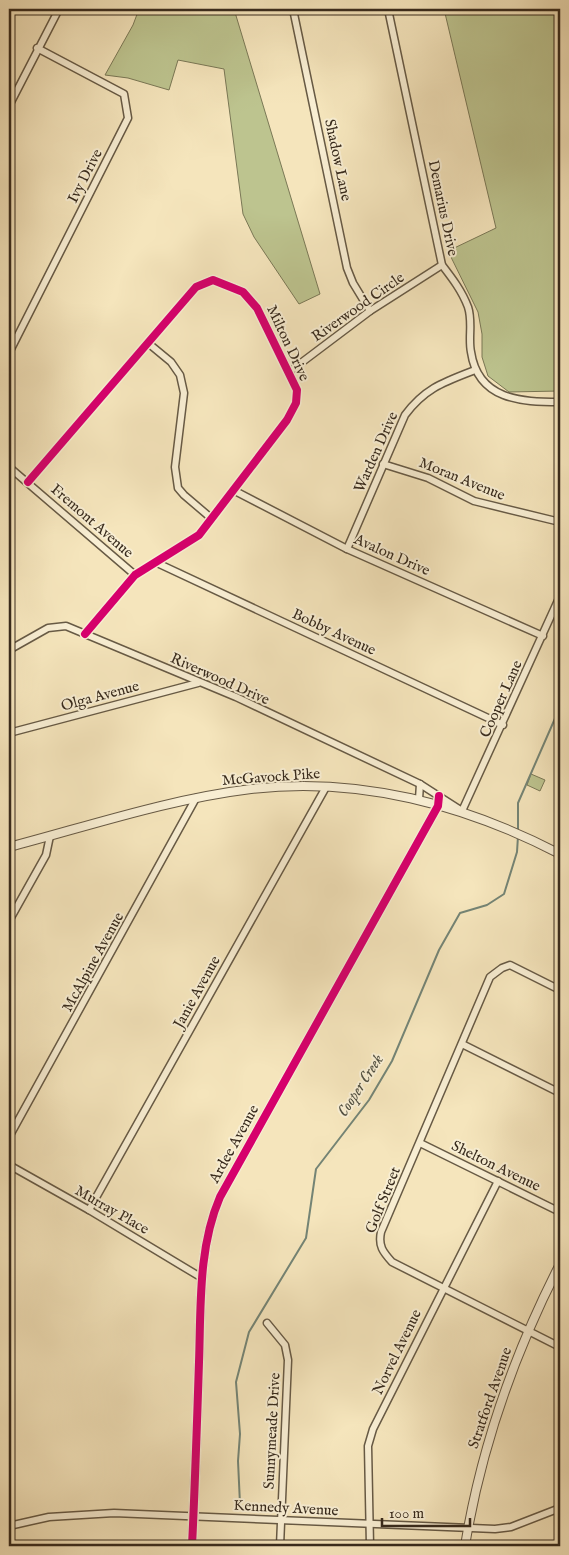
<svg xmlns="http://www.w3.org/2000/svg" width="569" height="1555" font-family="'IM FELL English',serif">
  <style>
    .green { fill: #bdc48f; stroke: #7a7856 }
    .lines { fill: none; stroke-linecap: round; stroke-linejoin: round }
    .stream { stroke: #748475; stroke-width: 2 }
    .minor-casing { stroke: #675a45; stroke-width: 9 }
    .tertiary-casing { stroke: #675a45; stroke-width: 10 }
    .minor { stroke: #f8eed3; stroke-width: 6 }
    .tertiary { stroke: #f8eed3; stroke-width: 8 }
    .cycleway-casing { stroke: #f8eed3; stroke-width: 11 }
    .cycleway { stroke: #d6006c; stroke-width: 8 }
    .labels { text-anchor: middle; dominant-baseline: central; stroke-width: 4; stroke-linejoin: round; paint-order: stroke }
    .street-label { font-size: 15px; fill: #382b1d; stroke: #f8eed3 }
    .water-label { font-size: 16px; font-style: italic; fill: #515042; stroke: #f8eed3 }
  </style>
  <rect width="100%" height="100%" fill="#f5e5bc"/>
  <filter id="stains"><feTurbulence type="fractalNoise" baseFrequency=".004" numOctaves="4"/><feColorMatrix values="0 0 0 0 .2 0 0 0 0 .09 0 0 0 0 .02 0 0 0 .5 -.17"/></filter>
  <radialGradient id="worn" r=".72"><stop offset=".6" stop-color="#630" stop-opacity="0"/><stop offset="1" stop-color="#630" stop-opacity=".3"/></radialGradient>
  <!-- green -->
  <g class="green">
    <polygon points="139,9 234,9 320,294 299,304 254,237 243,214 224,69 178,60 169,90 128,78 105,75 133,25"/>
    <polygon points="444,9 560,9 560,391 509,392 488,376 482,357 482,334 478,312 448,251 496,228"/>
    <polygon points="531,774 545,780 540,791 527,785"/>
  </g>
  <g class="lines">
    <!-- stream -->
    <g class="stream">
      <polyline points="518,831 518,803 560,707"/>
      <polyline points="240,1504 238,1461 240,1434 236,1382 249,1332 306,1238 316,1169 369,1100 392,1061 439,950 460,913 487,905 504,894 517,852 518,836"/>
    </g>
    <!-- minor casing -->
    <g class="minor-casing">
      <g id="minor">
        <polyline points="293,9 347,268 353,283 370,311"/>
        <path d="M388,9L442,265C452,278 462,291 468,307C473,322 468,338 471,352C478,400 521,402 560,402"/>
        <polyline points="9,106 59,9"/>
        <polyline points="148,343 171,362 180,375 184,393 175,467 178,488 184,495 211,518"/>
        <polyline points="9,353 128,118 124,94 37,48"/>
        <polyline points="289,372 370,311 442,265"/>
        <polyline points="383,464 428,478 474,501 560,522"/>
        <polyline points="9,467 135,575"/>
        <polyline points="28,482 196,287 213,280 243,292 257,308 297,390 296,403 287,420 199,535 135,575 85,634"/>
        <polyline points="235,491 347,549 543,636"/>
        <path d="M347,549L405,415C425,388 444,382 475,370"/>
        <polyline points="155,562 503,725"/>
        <polyline points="9,650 48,628 66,626 236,697 420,784 462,811 560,596"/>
        <polyline points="9,733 198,683"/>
        <polyline points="419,799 420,784"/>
        <polyline points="9,921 46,855 50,836"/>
        <path d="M560,990L510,965L502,968L490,977L381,1232C378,1246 383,1252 392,1262L560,1347"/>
        <polyline points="462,1044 560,1093"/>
        <polyline points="9,1137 196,798"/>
        <polyline points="420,1143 560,1212"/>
        <polyline points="9,1165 89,1210 202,1278"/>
        <polyline points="89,1210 326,787"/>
        <polyline points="267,1323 285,1345 288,1360 280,1546"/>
        <polyline points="9,1526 49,1517 114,1513 495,1529 511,1527 560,1508"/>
        <polyline points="370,1546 368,1446 373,1429 498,1181"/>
      </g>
    </g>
    <!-- tertiary casing -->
    <g class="tertiary-casing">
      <g id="tertiary">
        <path d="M9,847C89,826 169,799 251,789C359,776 466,805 560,854"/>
        <path d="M192,1546C195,1485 197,1424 199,1362C201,1307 198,1248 220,1197L438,806"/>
        <path d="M465,1546C481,1448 515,1352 560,1264"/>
      </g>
    </g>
    <!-- minor -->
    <use href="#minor" class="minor"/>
    <!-- tertiary -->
    <use href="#tertiary" class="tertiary"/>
    <!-- cycleway casing -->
    <g class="cycleway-casing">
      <g id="cycleway">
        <polyline points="28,482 196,287 213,280 243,292 257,308 297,390 296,403 287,420 199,535 135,575 85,634"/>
        <path d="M192,1546C195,1485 197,1424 199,1362C201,1307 198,1248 220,1197L438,806L439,796"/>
      </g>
    </g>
    <!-- cycleway -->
    <use href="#cycleway" class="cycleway"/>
  </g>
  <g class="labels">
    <!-- street labels -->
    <g class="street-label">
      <text transform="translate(338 160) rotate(78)">Shadow Lane</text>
      <text transform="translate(85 176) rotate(-63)">Ivy Drive</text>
      <text transform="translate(443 208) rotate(78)">Demarius Drive</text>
      <text transform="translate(358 307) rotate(-35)">Riverwood Circle</text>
      <text transform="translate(288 343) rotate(65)">Milton Drive</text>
      <text transform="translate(376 452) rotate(-66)">Warden Drive</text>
      <text transform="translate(462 479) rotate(22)">Moran Avenue</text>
      <text transform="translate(92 521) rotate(41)">Fremont Avenue</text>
      <text transform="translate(392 555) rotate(24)">Avalon Drive</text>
      <text transform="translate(334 632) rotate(25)">Bobby Avenue</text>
      <text transform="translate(220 679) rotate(24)">Riverwood Drive</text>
      <text transform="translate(100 696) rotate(-15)">Olga Avenue</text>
      <text transform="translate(501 699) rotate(-66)">Cooper Lane</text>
      <text transform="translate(271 777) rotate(-4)">McGavock Pike</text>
      <text transform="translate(93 962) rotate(-61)">McAlpine Avenue</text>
      <text transform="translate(197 992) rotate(-61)">Janie Avenue</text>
      <text transform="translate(234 1144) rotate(-61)">Ardee Avenue</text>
      <text transform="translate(496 1166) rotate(26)">Shelton Avenue</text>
      <text transform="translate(383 1200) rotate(-68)">Golf Street</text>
      <text transform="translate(112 1210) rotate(30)">Murray Place</text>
      <text transform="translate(397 1352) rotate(-64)">Norvel Avenue</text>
      <text transform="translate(490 1398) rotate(-71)">Stratford Avenue</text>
      <text transform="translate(272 1431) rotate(-87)">Sunnymeade Drive</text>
      <text transform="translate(286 1508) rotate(3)">Kennedy Avenue</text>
    </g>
    <!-- water labels -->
    <g class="water-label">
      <text transform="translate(361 1086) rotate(-57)">Cooper Creek</text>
    </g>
  </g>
  <!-- margin -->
  <rect width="569" height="1555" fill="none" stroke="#f5e5bc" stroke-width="30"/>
  <rect x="10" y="10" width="549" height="1535" fill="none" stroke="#382b1d" stroke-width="2.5"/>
  <rect x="15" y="15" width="539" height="1525" fill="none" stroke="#382b1d"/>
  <!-- scale -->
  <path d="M382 1518v8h88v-8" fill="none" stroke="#382b1d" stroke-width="2.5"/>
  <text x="389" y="1518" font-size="15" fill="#382b1d" stroke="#f8eed3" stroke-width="4" paint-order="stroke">100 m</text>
  <rect width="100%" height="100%" filter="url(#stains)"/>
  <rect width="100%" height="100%" fill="url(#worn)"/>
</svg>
